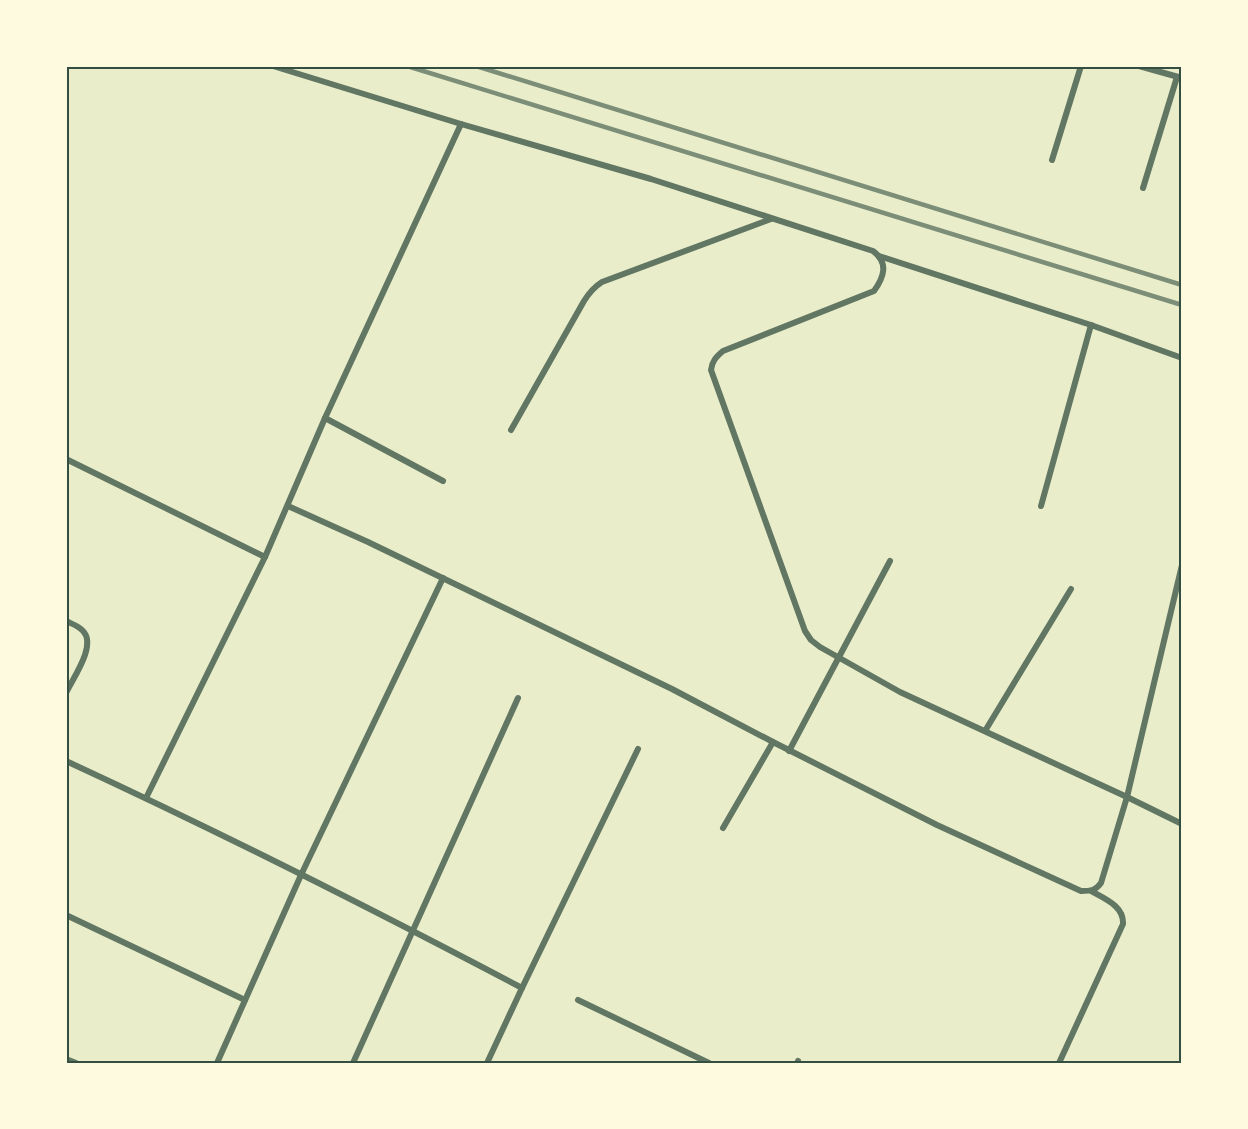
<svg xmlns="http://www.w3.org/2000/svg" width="1248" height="1129" font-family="Commissioner,sans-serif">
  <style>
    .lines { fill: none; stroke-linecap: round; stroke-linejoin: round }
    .minor { stroke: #617663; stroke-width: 6 }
    .rail { stroke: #7c8e77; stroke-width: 4.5 }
    .neatline { fill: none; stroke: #344e41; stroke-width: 2 }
  </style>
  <rect width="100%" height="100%" fill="#e9edc9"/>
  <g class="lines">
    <!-- minor -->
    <g class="minor">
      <path d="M273,66L461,124L651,179L873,251C889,263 884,277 874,291L723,351C716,357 712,361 711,370L805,631L811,640L820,647L900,692L1127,797L1182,824"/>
      <polyline points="1139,66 1182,78"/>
      <polyline points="1052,160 1081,66"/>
      <polyline points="1143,188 1177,77"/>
      <polyline points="879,256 1091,325 1182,358"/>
      <polyline points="325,418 443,481"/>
      <path d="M511,430L584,301C589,293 594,287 602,282L771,219"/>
      <polyline points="66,459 265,557"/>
      <path d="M288,506L368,542L672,689L773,742L937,825L1081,891C1091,891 1095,891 1101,883L1127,797L1182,565"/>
      <polyline points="1041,506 1091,325"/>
      <path d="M66,621C72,624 79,626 83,631C97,645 73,678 66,693"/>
      <polyline points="985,731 1071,589"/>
      <polyline points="789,751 890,561"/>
      <path d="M66,761C220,832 372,909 522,988"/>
      <polyline points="146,798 265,557 325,418 461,124"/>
      <polyline points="723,828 773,742"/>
      <polyline points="66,915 245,1000"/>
      <polyline points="578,1000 709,1063"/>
      <polyline points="66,1059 76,1063"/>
      <polyline points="217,1063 301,875 443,578"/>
      <polyline points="353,1063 518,698"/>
      <polyline points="487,1063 522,988 638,749"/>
      <polyline points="797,1063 798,1061"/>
      <path d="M1059,1063L1123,924C1124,906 1105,899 1091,891"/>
    </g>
    <!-- rail -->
    <g class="rail">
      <polyline points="407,66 1182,305"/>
      <polyline points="476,66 1182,285"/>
    </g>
  </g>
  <!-- border -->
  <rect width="1248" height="1129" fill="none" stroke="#fefae0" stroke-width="135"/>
  <rect x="68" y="68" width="1112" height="994" class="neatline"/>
</svg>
